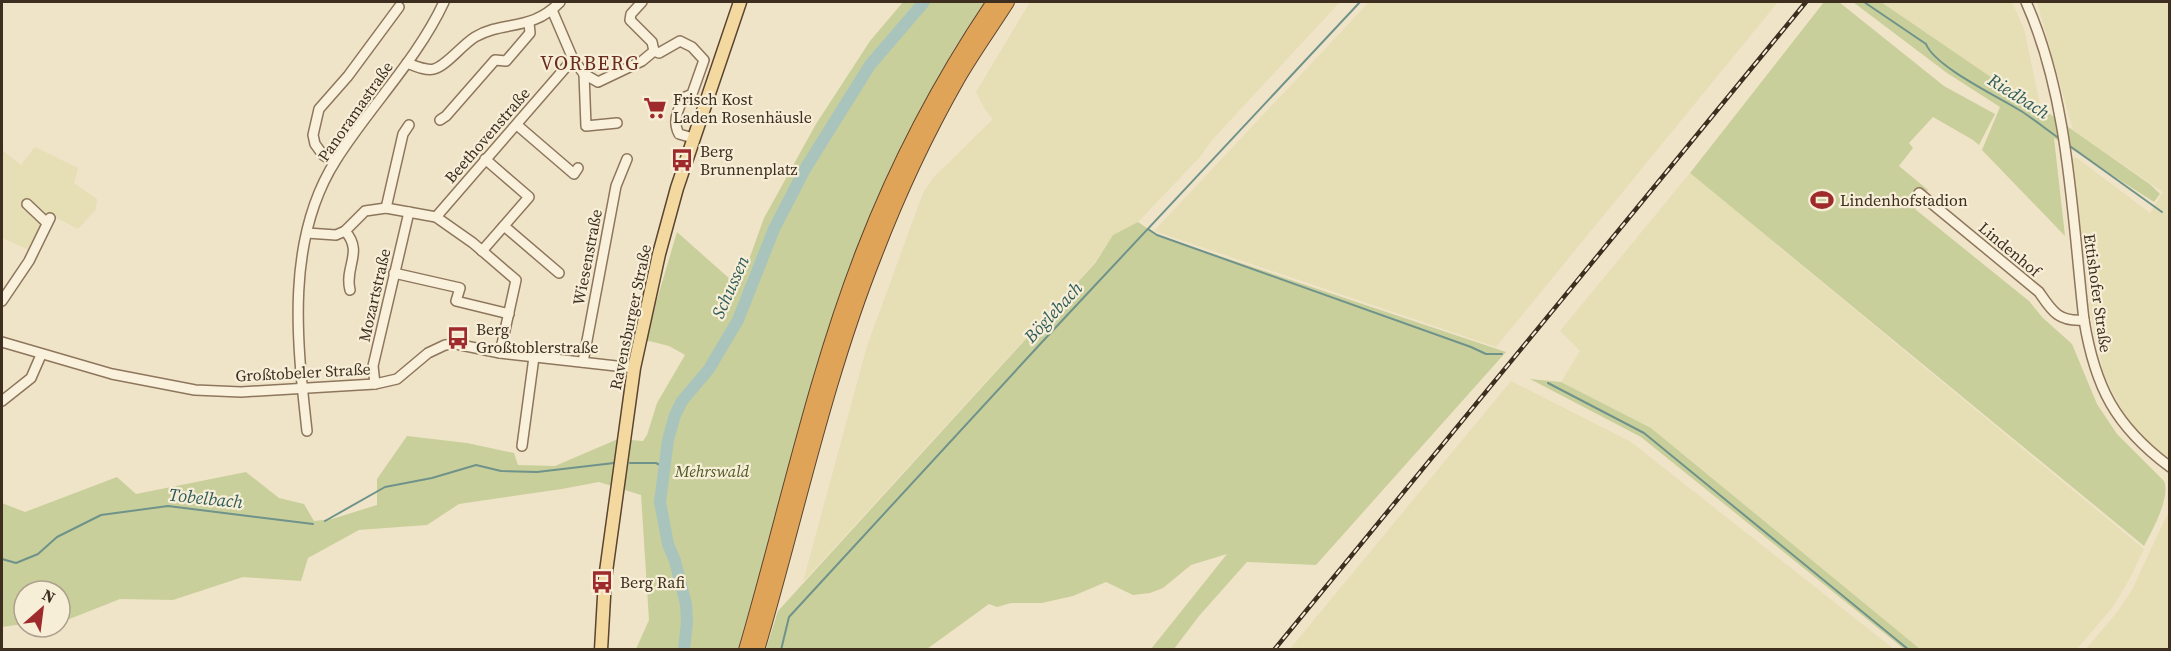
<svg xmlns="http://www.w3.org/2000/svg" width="2171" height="651" font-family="'Source Serif 4',serif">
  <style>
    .farmland { fill: #e6deb5 }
    .green { fill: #c9cf9b }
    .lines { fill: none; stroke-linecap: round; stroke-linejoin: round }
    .stream { stroke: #6f938a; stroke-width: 2 }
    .river { stroke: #a9c4bc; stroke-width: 12 }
    .minor-casing { stroke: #8d765c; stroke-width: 12 }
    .major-casing { stroke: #5b4430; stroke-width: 15 }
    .highway-casing { stroke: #5b4430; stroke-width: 16 }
    .minor { stroke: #faf1dc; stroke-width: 9 }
    .major { stroke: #f3d9a0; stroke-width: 12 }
    .highway { stroke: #e0a458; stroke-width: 14 }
    .rail-casing { stroke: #3d2e20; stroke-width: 4.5 }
    .rail { stroke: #f7eed8; stroke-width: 2; stroke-dasharray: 7; stroke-linecap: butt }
    .labels { text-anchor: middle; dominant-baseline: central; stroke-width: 4.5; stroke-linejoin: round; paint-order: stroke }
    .poi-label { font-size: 16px; fill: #3d2e20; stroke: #f7eed8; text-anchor: start }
    .street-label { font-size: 16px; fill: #3d2e20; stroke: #f7eed8 }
    .park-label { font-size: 16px; font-style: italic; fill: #4d5a26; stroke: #f7eed8 }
    .water-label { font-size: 18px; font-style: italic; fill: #2f5d5a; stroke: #f7eed8 }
    .quarter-label { font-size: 20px; letter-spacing: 1.5px; fill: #6b2e1e; stroke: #f7eed8 }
  </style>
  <rect width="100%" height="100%" fill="#f0e4c8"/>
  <!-- farmland -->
  <g class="farmland">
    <polygon points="1030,2 1340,2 1213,139 1200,157 1138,222 1113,235 1096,261 803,582 867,346 923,193 933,178 993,119 985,110 976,92"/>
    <polygon points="1369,2 1778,2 1496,347 1154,231"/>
    <polygon points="1881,2 2012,2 2024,29 2042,113"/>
    <polygon points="2037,2 2169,2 2169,459 2130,426 2104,375 2089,304 2094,296 2092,273 2081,252 2072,158 2077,158 2150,213 2163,192 2073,130"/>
    <polygon points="35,147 78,168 74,183 97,199 96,209 78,229 57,218 36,253 2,238 2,150 21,165"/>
    <polygon points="1690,173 2144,549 2129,580 2113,607 2077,649 1920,649 1651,428 1561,382 1580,351 1560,331"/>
    <polygon points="1511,381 1631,442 1894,649 1290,649"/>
    <polygon points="2167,515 2169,515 2169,649 2086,649 2118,611 2132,590"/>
  </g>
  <!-- green -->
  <g class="green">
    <path d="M903,2H986C921,97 872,203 834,312C811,381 793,452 774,522C763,565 750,607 738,649H636L649,620L641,495L599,482L562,489L459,504L427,525L359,530L308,558L301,581L243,577L173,600L120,599L67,620L60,621V591H24V624L2,627V503L25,512L117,477L136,494L246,472L279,498L304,504L314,521L332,519L377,505V479L407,436L467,443L514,453L518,465L555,466L618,439L643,441L647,435L657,403L685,355L669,346L645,340L677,232L739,287L764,218L816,124L870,41Z"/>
    <path d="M1824,2H1839L1944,86L1995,114L1979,145L1973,140L1933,117L1909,143L1913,148L1899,166L1928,190L1915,209L2029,301L2043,318L2072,344L2097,404L2117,434L2164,481C2171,497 2152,531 2144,546L1690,173Z"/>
    <polygon points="1853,2 1881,2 2042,112 2047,112 2151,185 2160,194 2154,202 2054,138 2065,236 1982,150 2000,107 1947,73"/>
    <polygon points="1138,222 1157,235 1506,352 1316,565 1247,562 1199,616 1174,649 1151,649 1227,554 1191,565 1163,588 1150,593 1133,595 1106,582 1073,596 1042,603 1011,603 997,607 989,604 927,649 766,649 778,611 1096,262 1113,235"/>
    <polygon points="1530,379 1561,382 1651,428 1920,649 1904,649 1641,437"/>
  </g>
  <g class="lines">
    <!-- stream -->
    <g class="stream">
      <path d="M1864,2L1926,44C1935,67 1999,97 2021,111C2035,120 2047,130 2060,139"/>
      <polyline points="2067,144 2162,212"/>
      <polyline points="1148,229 1157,235 1471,347 1486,354 1502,354"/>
      <polyline points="1548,383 1644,433 1909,650"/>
      <polyline points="630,463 656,463 664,467"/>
      <polyline points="325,521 385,487 432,478 476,465 501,471 537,472 614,463"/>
      <polyline points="2,559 16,563 38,554 57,537 101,515 168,506 313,524"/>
      <polyline points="781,650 789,617 1043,341 1360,2"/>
    </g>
    <!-- river -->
    <polyline class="river" points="684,650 687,622 686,604 675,561 668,544 660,502 668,440 675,415 682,401 709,369 738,320 774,229 805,169 870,65 924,2"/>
    <!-- minor casing -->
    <g class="minor-casing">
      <g id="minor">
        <polyline points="642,2 631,14 630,20 652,42 654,51"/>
        <path d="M2026,2C2069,98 2072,216 2084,320C2095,387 2115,426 2170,467"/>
        <path d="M573,59L584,74L598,82L642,61L654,51L659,53L680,41L692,47L704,60L692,94L683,98C678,111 672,121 679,134L693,138"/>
        <path d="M407,63C415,66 426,71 434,69C446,66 462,45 475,37C504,20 531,32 560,2"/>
        <polyline points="584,74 586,126 617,123"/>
        <polyline points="440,120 446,116 495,60 506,61 530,33 529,23"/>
        <polyline points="517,125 574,174 578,168"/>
        <polyline points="334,162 323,155 315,144 313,135 319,109 348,76 399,7"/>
        <path d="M1919,193L2039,292C2052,311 2058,322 2084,320"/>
        <polyline points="27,204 47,223"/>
        <polyline points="386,208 403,134 409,125"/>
        <polyline points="436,217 573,59 552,10"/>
        <polyline points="504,226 559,273"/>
        <path d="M345,231C364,252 344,267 350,290"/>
        <polyline points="307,233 336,235 345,231 365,211 386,208 436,217 473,243 516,280 500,353"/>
        <polyline points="482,251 529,197 485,159"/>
        <polyline points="394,273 460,288 456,301 509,314"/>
        <polyline points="2,301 29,261 50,218"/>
        <polyline points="2,342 112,374 195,390 241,392 375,384 397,379 428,353 445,345 456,344 500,353 634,368"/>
        <polyline points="583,362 616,186 627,159"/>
        <polyline points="375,384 373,366 409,212"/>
        <polyline points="2,401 31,378 41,355"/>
        <path d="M307,431C297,342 285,240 336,160C370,106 417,60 444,2"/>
        <polyline points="522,446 534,357"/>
      </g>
    </g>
    <!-- major casing -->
    <g class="major-casing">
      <polyline id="major" points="601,650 605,579 634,368 659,254 677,188 740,2"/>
    </g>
    <!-- highway casing -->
    <g class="highway-casing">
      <g id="highway">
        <path d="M746,650C785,517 814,378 864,250C898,162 942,79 994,2"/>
        <path d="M757,650C796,518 824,382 875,254C898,194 926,134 958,78C973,52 991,27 1007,2"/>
      </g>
    </g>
    <!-- minor -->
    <use href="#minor" class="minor"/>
    <!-- major -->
    <use href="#major" class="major"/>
    <!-- highway -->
    <use href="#highway" class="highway"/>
    <!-- rail casing -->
    <g class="rail-casing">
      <polyline id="rail" points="1274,650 1806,2"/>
    </g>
    <!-- rail -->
    <use href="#rail" class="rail"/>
  </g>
  <!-- icons -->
  <defs>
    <g id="supermarket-bare" transform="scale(1.8)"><path d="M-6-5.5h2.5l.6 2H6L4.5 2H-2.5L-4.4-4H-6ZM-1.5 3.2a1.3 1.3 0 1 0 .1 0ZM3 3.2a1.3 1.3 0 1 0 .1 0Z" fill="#9e2a2b" stroke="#f7eed8" stroke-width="2.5" paint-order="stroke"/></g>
    <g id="bus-bare" transform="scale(1.8)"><path d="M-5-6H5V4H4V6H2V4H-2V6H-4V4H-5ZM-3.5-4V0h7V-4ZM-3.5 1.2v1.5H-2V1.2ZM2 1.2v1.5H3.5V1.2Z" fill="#9e2a2b" stroke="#f7eed8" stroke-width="2.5" paint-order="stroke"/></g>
    <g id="stadium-bare" transform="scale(1.8)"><path d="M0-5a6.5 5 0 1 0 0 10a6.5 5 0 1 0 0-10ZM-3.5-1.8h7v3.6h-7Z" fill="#9e2a2b" stroke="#f7eed8" stroke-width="2.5" paint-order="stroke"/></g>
  </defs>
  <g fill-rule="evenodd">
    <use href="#supermarket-bare" x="655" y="108"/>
    <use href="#bus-bare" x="682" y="160"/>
    <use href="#stadium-bare" x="1822" y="200"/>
    <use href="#bus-bare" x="458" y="338"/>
    <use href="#bus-bare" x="602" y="582"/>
  </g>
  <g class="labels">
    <!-- poi labels -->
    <g class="poi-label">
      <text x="673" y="99">Frisch Kost<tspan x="673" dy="18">Laden Rosenhäusle</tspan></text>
      <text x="700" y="151">Berg<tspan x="700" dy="18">Brunnenplatz</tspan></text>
      <text x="1840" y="200">Lindenhofstadion</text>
      <text x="476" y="329">Berg<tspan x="476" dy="18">Großtoblerstraße</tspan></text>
      <text x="620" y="582">Berg Rafi</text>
    </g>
    <!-- street labels -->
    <g class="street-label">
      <text transform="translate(355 111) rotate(-55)">Panoramastraße</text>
      <text transform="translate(487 135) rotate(-49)">Beethovenstraße</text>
      <text transform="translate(2010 249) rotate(40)">Lindenhof</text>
      <text transform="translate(587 257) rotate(-79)">Wiesenstraße</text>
      <text transform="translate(2098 293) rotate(82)">Ettishofer Straße</text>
      <text transform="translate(374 295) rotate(-77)">Mozartstraße</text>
      <text transform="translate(630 317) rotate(-78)">Ravensburger Straße</text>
      <text transform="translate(303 372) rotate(-3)">Großtobeler Straße</text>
    </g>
    <!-- park labels -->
    <g class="park-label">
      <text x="712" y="471">Mehrswald</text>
    </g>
    <!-- water labels -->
    <g class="water-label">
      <text transform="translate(2019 96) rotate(32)">Riedbach</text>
      <text transform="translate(730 287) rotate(-66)">Schussen</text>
      <text transform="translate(1053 312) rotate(-47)">Böglebach</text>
      <text transform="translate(206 498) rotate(6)">Tobelbach</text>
    </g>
    <!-- quarter labels -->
    <g class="quarter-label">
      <text x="590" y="63">VORBERG</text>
    </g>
  </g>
  <!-- border -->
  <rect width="2171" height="651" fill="none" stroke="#3d2e20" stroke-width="6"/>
  <!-- north arrow -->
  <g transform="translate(42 609) rotate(28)"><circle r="28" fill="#f7eed8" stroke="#ada18e" stroke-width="1.5"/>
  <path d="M0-4.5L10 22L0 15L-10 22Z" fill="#9e2a2b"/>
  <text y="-9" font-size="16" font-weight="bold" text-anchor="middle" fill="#3d2e20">N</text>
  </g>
</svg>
